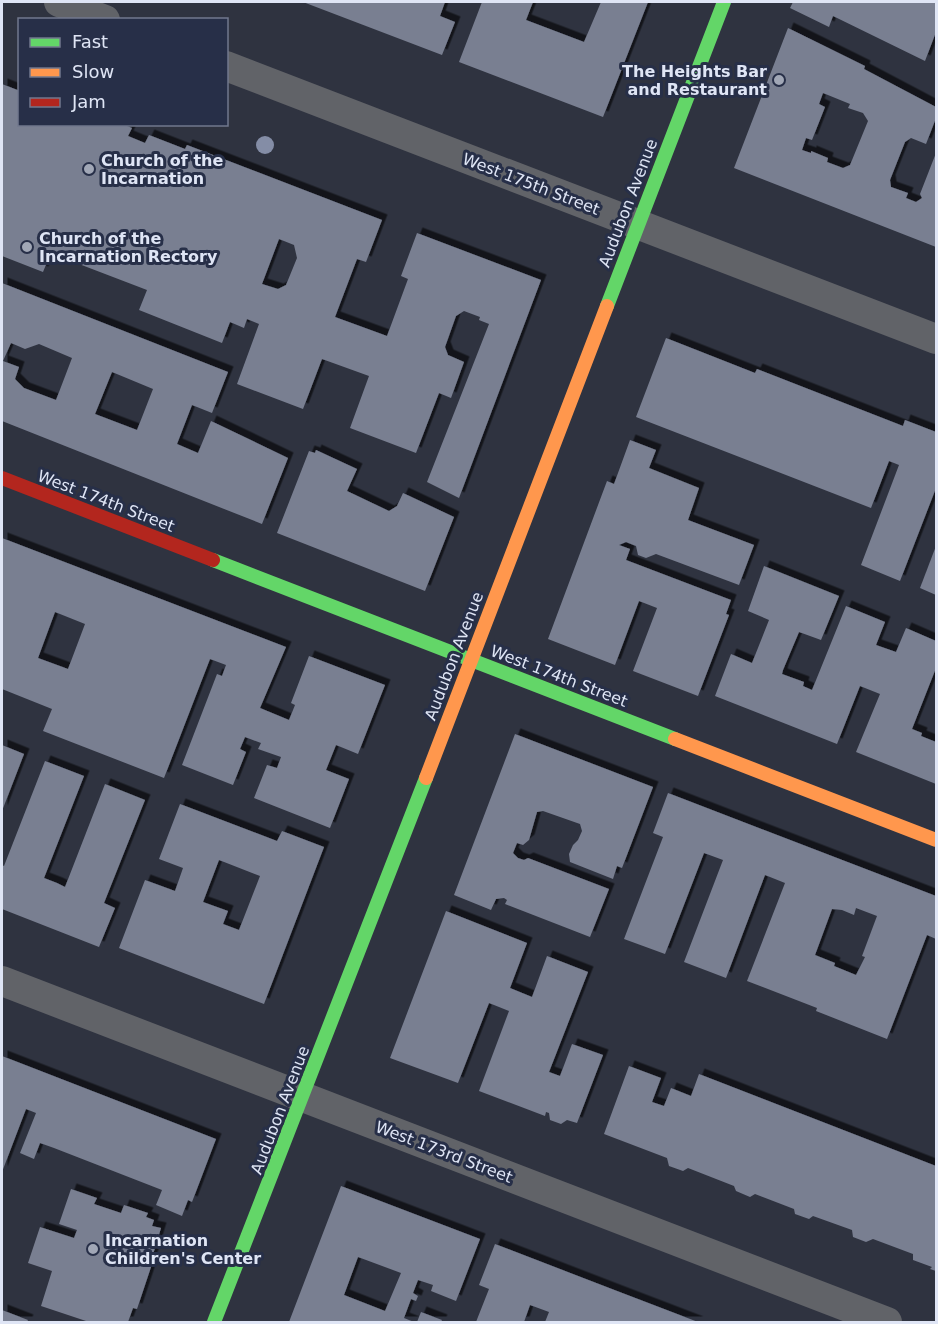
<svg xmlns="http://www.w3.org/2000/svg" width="938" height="1324" font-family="'DejaVu Sans',sans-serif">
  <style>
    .building { fill: #797f91; fill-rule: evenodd; filter: url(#shadow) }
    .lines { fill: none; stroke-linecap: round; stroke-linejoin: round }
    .street { stroke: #616368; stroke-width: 30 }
    .fast { stroke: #63d668; stroke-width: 14 }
    .slow { stroke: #ff974d; stroke-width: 14 }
    .jam { stroke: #b3261e; stroke-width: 14 }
    .tree { fill: #848da6 }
    .poi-dot { fill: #a1a7b6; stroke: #272f48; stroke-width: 2 }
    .labels { text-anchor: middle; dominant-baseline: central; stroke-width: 6; stroke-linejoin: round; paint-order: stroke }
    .poi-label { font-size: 16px; font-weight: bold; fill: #dfe5f5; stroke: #272f48; text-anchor: start }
    .street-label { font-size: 16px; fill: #dfe5f5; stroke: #272f48 }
  </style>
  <defs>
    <filter id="shadow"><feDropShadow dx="5.5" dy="-5.5" stdDeviation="0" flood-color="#0009"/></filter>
  </defs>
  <rect width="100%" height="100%" fill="#2f3340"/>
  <!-- building -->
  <g class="building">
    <polygon points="303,2 445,2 440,16 455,22 442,55"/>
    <polygon points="482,2 533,2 526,20 584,42 601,2 648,2 603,117 459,62"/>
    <polygon points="793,2 936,2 936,32 925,61 833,16 829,27 790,8"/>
    <path d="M788,28L865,66L864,69L936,107V118L926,144L911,138L905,142L890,180L891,187L908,193L906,198L916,202L922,198L920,194L936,153V247L734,168ZM823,93L850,104L848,108L863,113L868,121L850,165L843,168L827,162L828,158L811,151V153L802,150L806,138L812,140L825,107L819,104Z"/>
    <path d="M2,84L20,91V124H122L132,128L128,136L145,143L149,135L185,149L187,145L382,220L366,262L357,259L335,317L387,336L408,279L401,276L417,233L541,280L459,498L427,482L489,324L479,320L480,317L464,311L456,316L445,347L448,355L464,362L451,398L439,393L416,453L350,428L369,376L322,359L303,409L237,384L259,324L247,319L244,328L230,322L222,343L139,310L147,290L79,264L80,261L52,250L43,272L2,256ZM279,239L294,245L297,258L286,285L278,289L262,284Z"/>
    <path d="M2,283L228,372L212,413L192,405L177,444L198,453L211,421L288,458L262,524L2,421ZM11,343L25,349L39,344L72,358L56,400L24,388L15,379L19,367L3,361ZM112,372L153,389L137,430L95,414Z"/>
    <polygon points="666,338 755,373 757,369 903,426 905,420 936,432 936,488 900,581 861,565 899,465 889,461 871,508 636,417"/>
    <polygon points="630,440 656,450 649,468 699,488 688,520 754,545 739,585 656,554 646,558 638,555 636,546 626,542 619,545 630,549 626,560 731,600 726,614 729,615 698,696 633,671 657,608 639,601 615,665 548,639 607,481 614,484"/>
    <polygon points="316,450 357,469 347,491 389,511 397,506 403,493 454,517 425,591 277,533 309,451 315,453"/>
    <path d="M2,538L286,647L260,708L289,720L295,705L291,703L309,656L385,685L358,754L336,745L326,770L349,779L330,828L254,798L267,765L277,768L281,757L258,749L261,743L245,737L240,749L246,752L233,785L182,765L217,674L222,676L226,665L210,659L164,778L43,731L52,709L2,689ZM55,612L85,624L68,669L38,658Z"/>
    <polygon points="936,546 936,595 920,588"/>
    <polygon points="764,566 839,596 821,640 799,632 783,670 782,674 804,682 803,686 812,690 846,606 885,622 876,645 896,652 906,628 936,641 936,668 912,729 922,733 921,736 936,742 936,784 856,752 880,694 860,686 837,744 715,696 731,654 752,663 769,620 748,611"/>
    <polygon points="515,734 653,787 622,868 617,866 613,879 570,862 569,854 573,845 578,840 582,831 580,824 543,811 537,812 529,840 523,845 517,843 513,853 518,858 524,860 528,858 609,889 590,937 505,904 507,900 504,898 496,899 491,910 454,895"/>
    <polygon points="2,745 24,754 2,811"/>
    <polygon points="45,761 84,776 44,878 57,883 65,887 105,784 145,800 104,903 115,908 99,947 2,909 2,865 4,866"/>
    <path d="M668,793L936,896V939L927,935L887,1039L816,1011L817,1008L747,981L785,883L765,875L726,978L684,962L723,860L704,853L665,954L624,939L663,837L653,833ZM856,908L877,916L862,956L865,957L856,975L834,966L835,963L815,955L832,909L842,910L854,915Z"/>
    <path d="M180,804L277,841L282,831L324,847L264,1004L119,948L145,880L175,891L183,868L159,859ZM219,860L260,876L239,930L223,924L228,911L203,902Z"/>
    <polygon points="446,911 527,943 510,988 532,997 547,956 588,972 549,1072 560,1076 572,1044 603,1055 577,1123 567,1120 561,1124 550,1120 549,1113 546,1112 545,1116 479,1091 509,1011 489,1003 458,1083 390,1058"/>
    <polygon points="2,1056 216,1139 192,1202 188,1200 182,1216 156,1205 162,1190 54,1148 40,1143 34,1159 20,1153 36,1113 26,1109 2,1172"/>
    <polygon points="629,1066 661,1078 652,1102 664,1106 671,1088 691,1096 699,1074 936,1166 936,1271 930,1269 932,1267 913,1260 913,1254 873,1239 866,1242 853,1237 852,1230 813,1216 809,1219 795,1214 794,1209 755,1194 750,1197 736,1191 734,1186 688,1168 683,1171 669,1166 667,1158 604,1134"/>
    <path d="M341,1186L480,1239L456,1301L431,1291L433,1285L418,1280L413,1293L418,1296L416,1301L411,1299L404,1318L414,1322H289ZM358,1257L401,1273L385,1311L344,1295Z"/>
    <polygon points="71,1189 97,1198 94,1204 121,1213 124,1205 148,1213 146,1217 154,1220 152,1226 161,1228 151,1261 153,1261 137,1309 133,1308 128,1322 89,1322 41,1306 52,1271 28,1263 40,1227 74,1238 77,1230 59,1224"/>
    <polygon points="495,1244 617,1291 698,1322 545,1322 549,1312 530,1305 524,1322 476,1322 489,1289 479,1285"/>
    <polygon points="2,1310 28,1320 27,1322 2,1322"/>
    <polygon points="421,1312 442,1320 441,1322 417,1322"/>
  </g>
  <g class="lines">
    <!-- street -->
    <g class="street">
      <polyline points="59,2 105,20"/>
      <polyline points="226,66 936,339"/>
      <polyline points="2,981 887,1322"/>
    </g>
    <!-- fast -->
    <g class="fast">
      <polyline points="607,306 724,2"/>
      <polyline points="213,560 675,739"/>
      <polyline points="214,1322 426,778"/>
    </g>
    <!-- slow -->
    <g class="slow">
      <polyline points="675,739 936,840"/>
      <polyline points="426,778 607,306"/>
    </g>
    <!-- jam -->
    <polyline class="jam" points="2,478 213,560"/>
  </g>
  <!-- trees -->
  <circle class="tree" cx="265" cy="145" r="9"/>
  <!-- markers -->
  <g class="poi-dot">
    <circle cx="779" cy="80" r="6"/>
    <circle cx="89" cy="169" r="6"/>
    <circle cx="27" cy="247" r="6"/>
    <circle cx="93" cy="1249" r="6"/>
  </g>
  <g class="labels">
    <!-- poi labels -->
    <g class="poi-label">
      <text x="767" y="71" text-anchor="end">The Heights Bar<tspan x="767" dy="18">and Restaurant</tspan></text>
      <text x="101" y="160">Church of the<tspan x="101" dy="18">Incarnation</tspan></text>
      <text x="39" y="238">Church of the<tspan x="39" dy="18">Incarnation Rectory</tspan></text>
      <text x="105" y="1240">Incarnation<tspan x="105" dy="18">Children's Center</tspan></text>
    </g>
    <!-- street labels -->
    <g class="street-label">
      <text transform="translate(531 184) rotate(21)">West 175th Street</text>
      <text transform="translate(628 203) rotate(-69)">Audubon Avenue</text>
      <text transform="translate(106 501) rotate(21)">West 174th Street</text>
      <text transform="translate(454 656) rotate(-69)">Audubon Avenue</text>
      <text transform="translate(559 676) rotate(21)">West 174th Street</text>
      <text transform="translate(280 1110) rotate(-69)">Audubon Avenue</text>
      <text transform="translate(444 1152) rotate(21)">West 173rd Street</text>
    </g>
  </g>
  <!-- border -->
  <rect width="938" height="1324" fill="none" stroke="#dfe5f5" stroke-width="6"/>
  <!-- legend -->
  <rect x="18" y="18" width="210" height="108" fill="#272f48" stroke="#71788d" stroke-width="1.5"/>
  <rect x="30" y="38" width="30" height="9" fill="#63d668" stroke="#71788d" stroke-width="1.5"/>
  <text x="72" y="48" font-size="18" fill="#dfe5f5">Fast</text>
  <rect x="30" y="68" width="30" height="9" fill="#ff974d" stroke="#71788d" stroke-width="1.5"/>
  <text x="72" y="78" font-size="18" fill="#dfe5f5">Slow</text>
  <rect x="30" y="98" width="30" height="9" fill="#b3261e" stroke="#71788d" stroke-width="1.5"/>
  <text x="72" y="108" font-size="18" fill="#dfe5f5">Jam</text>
</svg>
